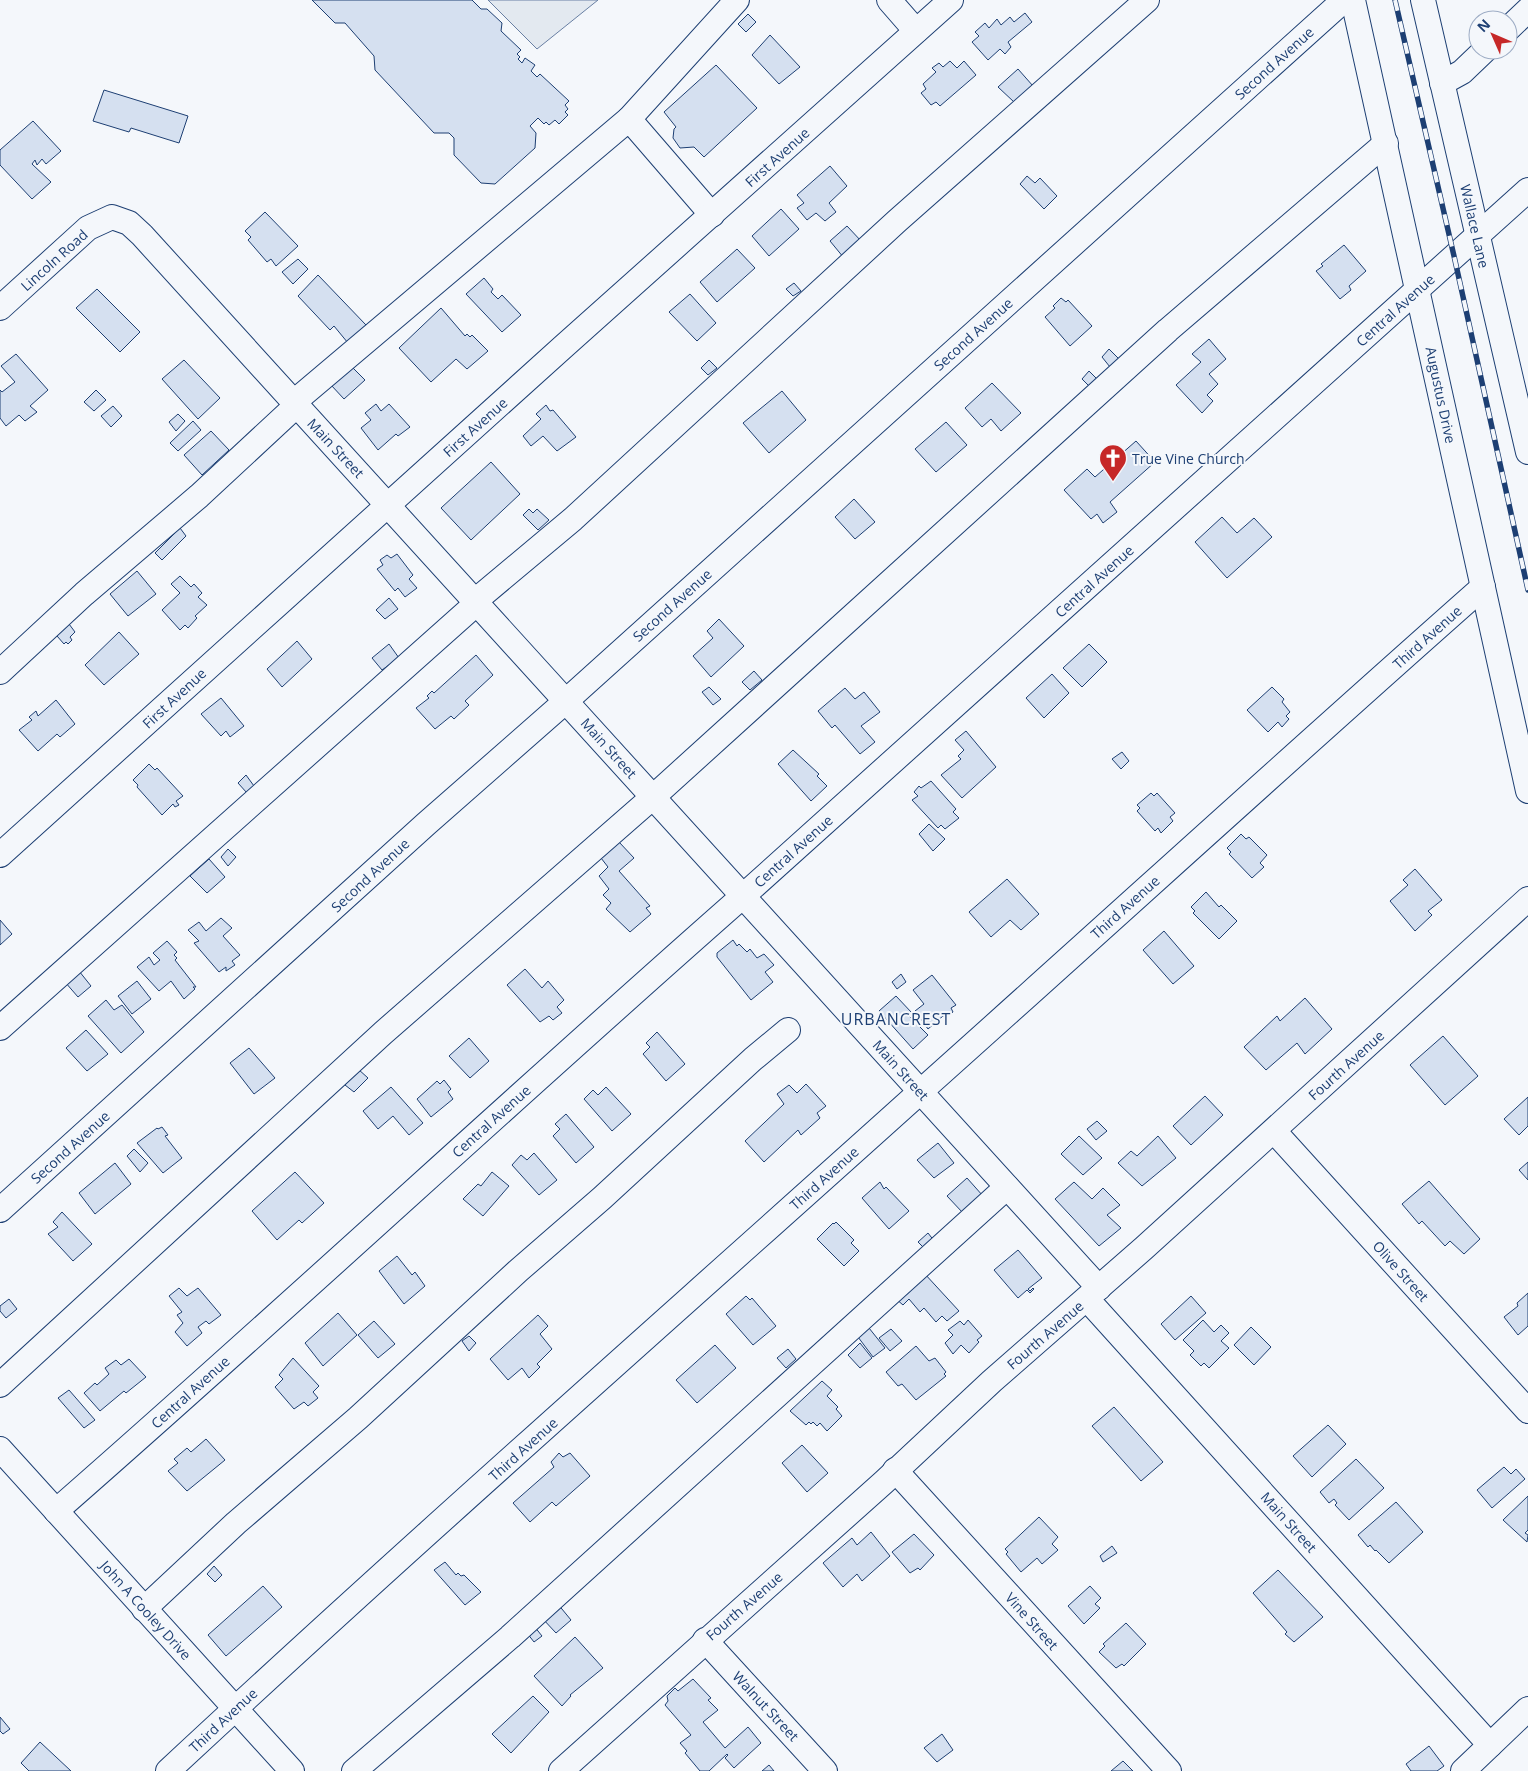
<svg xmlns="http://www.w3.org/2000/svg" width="1528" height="1771" font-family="'Open Sans',sans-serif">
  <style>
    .green { fill: #e3e9f0; stroke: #687fa3 }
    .building { fill: #d5e0f0; stroke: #1d3f73 }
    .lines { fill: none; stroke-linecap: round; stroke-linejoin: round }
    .minor-casing { stroke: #1d3f73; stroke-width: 26 }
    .minor { stroke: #f4f7fb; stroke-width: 24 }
    .rail-casing { stroke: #1d3f73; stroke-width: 5.5 }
    .rail { stroke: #f4f7fb; stroke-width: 4; stroke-dasharray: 11; stroke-linecap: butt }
    .labels { text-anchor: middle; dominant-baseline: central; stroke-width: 4; stroke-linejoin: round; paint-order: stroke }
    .street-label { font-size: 14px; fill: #1d3f73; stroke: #f4f7fb }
    .poi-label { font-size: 14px; fill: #1d3f73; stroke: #f4f7fb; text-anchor: start }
    .quarter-label { font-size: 16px; letter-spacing: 1px; fill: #1d3f73; stroke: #f4f7fb }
  </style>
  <rect width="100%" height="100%" fill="#f4f7fb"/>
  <!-- green -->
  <polygon class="green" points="488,0 598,0 537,49"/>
  <!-- building -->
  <g class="building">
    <polygon points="312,0 472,0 481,9 487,9 502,23 501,31 521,50 517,54 520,57 518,59 522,63 525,58 535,65 531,71 537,77 540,74 569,101 565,105 568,109 565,112 568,115 559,124 555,120 549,125 546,122 544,124 538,118 530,126 536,133 535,148 495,184 481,183 454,155 454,138 449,133 434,133 375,70 374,56 345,23 335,23"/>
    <polygon points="1025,13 1032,22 1008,42 1011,47 1005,54 1000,49 988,60 972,42 979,36 975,32 985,23 989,28 997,19 1001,25 1010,17 1014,22"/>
    <polygon points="748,14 756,22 746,32 738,24"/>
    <polygon points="770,35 800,67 779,84 752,55"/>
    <polygon points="950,61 957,68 964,61 976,75 940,106 936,102 931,105 921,93 926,89 923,84 936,72 932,68 939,63 943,67"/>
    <polygon points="716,65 757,108 704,157 694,147 680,148 673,138 674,129 676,127 664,112"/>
    <polygon points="1018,69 1033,86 1014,102 998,87"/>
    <polygon points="104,90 188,116 179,143 131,128 129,132 93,121"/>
    <polygon points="33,121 61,151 46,164 42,159 37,165 35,160 32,164 51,182 32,199 0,165 0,150"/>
    <polygon points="830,166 847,186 829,203 836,212 825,221 816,213 807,220 797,208 804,203 797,195"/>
    <polygon points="1027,176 1035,183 1040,178 1057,196 1044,209 1020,184"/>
    <polygon points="781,209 799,229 769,256 752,236"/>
    <polygon points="265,212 298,246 276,266 271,259 267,262 248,240 251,237 245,231"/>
    <polygon points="847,226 862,242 844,258 830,241"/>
    <polygon points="1344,245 1366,271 1349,286 1351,290 1340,299 1316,271 1323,266 1321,264"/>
    <polygon points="737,249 755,268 717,302 700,282"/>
    <polygon points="298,259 308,269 293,284 282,272"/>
    <polygon points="318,275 366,325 348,343 334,326 330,330 298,296"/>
    <polygon points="484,278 493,289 491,292 498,299 502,295 521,315 502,332 466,294"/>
    <polygon points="794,283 801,291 793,296 786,289"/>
    <polygon points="97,289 140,332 120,352 76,308"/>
    <polygon points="690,294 716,323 697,341 669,312"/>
    <polygon points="1061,298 1066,302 1068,300 1092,326 1070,346 1045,317 1055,308 1053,306"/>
    <polygon points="441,308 465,336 467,334 470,337 472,335 488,351 467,369 456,359 431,382 399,348"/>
    <polygon points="1209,339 1226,359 1209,374 1218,384 1207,395 1213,401 1202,413 1176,385 1201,362 1192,354"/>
    <polygon points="1109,349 1120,360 1110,367 1102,357"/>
    <polygon points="16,354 48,390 30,406 37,412 25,421 19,415 6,426 0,418 0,390 2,392 15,382 1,366"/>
    <polygon points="184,360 220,398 198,419 162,379"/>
    <polygon points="709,360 717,368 708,375 701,368"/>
    <polygon points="352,367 365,380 344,399 331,385"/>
    <polygon points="1089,371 1098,380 1090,387 1082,379"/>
    <polygon points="992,383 1021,413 1001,431 991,419 982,427 965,408"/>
    <polygon points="96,390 106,400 94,411 84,402"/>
    <polygon points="782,391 806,420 769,453 743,423"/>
    <polygon points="376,404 381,411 389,404 410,427 398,436 396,434 378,450 361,428 371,420 365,413"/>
    <polygon points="546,405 550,411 553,410 576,437 557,451 543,436 531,446 523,436 541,419 536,414"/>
    <polygon points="113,406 122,416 111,427 101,416"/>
    <polygon points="178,414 185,421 176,431 169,422"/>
    <polygon points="193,421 201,430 178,451 170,443"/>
    <polygon points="946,422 967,445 936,472 915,449"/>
    <polygon points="211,431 229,450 202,475 184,455"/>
    <polygon points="1136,441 1155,462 1110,502 1117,512 1103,523 1097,514 1091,519 1064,490 1087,469 1095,477"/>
    <polygon points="491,462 520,494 471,540 441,508"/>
    <polygon points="854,499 875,522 855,539 835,517"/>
    <polygon points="529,509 533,513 537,509 549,520 538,530 523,515"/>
    <polygon points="1222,517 1237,533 1254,518 1272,537 1227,578 1195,542"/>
    <polygon points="180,528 186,536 162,560 155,553"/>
    <polygon points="397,554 413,575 409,579 417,588 405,597 398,588 395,591 377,569 383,565 380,560 387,555 391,558"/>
    <polygon points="137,571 156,594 128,616 110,594"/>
    <polygon points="180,576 191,587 194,584 202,593 198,597 207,605 195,616 197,618 188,628 185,625 180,630 162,610 180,593 171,584"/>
    <polygon points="389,598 398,609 385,619 376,610"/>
    <polygon points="719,619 744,646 711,677 693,656 713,638 707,631"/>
    <polygon points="69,624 75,632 70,637 72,640 68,644 66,642 64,644 57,636"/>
    <polygon points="119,632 139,654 104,685 85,665"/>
    <polygon points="297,641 312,659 282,687 267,669"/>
    <polygon points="389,644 399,658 382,670 372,658"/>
    <polygon points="1089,644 1107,662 1082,687 1063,668"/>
    <polygon points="476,655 493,675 465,701 469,705 454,719 451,716 435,729 416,708 429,698 427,696 432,691 434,693"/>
    <polygon points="754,671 762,680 750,690 742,682"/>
    <polygon points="1052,674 1069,693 1044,718 1026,698"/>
    <polygon points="709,687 721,699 713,705 702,692"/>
    <polygon points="1272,687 1284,699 1282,702 1290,712 1286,716 1289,719 1282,727 1278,722 1268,732 1247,710"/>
    <polygon points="845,688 855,699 864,692 880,712 861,726 875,742 860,754 835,725 832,728 818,711"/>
    <polygon points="221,698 244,726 230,737 226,731 221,736 201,714"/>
    <polygon points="56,700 75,724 60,737 57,734 38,751 19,730 32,720 29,717 36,711 38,716"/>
    <polygon points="966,731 996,767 962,798 941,775 961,759 958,756 964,750 955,740"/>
    <polygon points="793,750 819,774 817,776 827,786 811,801 778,764"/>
    <polygon points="1122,752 1129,761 1121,769 1112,759"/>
    <polygon points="149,764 155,770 157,768 183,796 176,801 179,805 175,807 173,804 162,815 137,787 138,785 133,780"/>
    <polygon points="246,775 254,786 247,793 238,783"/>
    <polygon points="931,781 956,809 953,812 959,818 945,829 941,825 938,828 912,800 918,796 914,792 919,786 921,788"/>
    <polygon points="1151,793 1154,796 1157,793 1175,813 1170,817 1173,821 1161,833 1158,828 1155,831 1137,811 1140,808 1137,805"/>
    <polygon points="929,824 945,839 933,851 919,834"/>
    <polygon points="1241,834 1246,839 1249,837 1267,855 1260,863 1264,867 1252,878 1229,854 1231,852 1227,848"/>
    <polygon points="619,842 634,858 619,871 650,906 646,908 651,914 630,932 606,909 611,903 603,895 609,889 599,876 608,867 601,858"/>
    <polygon points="228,849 236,857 228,866 221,857"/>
    <polygon points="209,859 225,877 207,893 190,876"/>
    <polygon points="1415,869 1442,900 1428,911 1432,915 1415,931 1390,901 1408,885 1403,880"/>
    <polygon points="1007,879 1039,914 1021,930 1010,920 991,937 969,912"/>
    <polygon points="1206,892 1219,907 1221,905 1237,921 1219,939 1193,913 1195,911 1191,907"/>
    <polygon points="221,918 232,928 223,936 240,955 232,961 235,965 226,971 226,967 219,972 194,943 199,941 188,930 199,922 206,931"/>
    <polygon points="0,920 12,934 0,945"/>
    <polygon points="1164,931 1194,966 1173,984 1143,950"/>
    <polygon points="733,940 737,946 739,944 747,952 750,949 757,958 764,954 774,965 765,972 773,982 751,1000 717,957 717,953"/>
    <polygon points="167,941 177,952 174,955 177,958 175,960 196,987 193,987 195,989 184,999 171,981 159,991 137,967 149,957 154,965 160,960 153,953"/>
    <polygon points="525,969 542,988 548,981 564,1000 557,1007 562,1013 553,1020 549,1016 540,1022 507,985"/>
    <polygon points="79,971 91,986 78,997 65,982"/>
    <polygon points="901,974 906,982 897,989 892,982"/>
    <polygon points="932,975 956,1005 951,1008 953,1012 945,1018 943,1016 928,1029 915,1011 924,1004 913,990"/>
    <polygon points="137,981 151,999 132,1014 118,996"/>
    <polygon points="896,996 912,1013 909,1016 928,1035 913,1049 879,1011"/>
    <polygon points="1305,998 1332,1029 1305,1054 1297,1043 1266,1070 1244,1047 1277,1016 1280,1021"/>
    <polygon points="106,1000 114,1010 122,1005 144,1032 121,1053 88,1016"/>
    <polygon points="86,1030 108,1054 87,1071 66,1048"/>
    <polygon points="657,1032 685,1064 666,1081 643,1054 650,1047 646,1043"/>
    <polygon points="1443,1036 1478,1076 1445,1105 1410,1065"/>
    <polygon points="469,1038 489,1061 470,1078 449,1056"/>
    <polygon points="249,1048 275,1078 254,1094 230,1063"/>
    <polygon points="358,1069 368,1078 354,1092 345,1085"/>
    <polygon points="444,1080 451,1089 448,1092 453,1099 431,1117 417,1099 437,1081 440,1084"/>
    <polygon points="806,1084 826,1106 817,1113 820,1118 801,1135 798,1130 764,1162 745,1141 784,1104 777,1094 789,1085 797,1093"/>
    <polygon points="391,1087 423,1123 409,1135 393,1116 378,1129 363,1111"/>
    <polygon points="606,1087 631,1114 612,1131 584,1099 593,1090 598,1095"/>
    <polygon points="1205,1096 1223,1115 1191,1145 1173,1126"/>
    <polygon points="1528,1097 1528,1126 1519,1135 1504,1119"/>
    <polygon points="566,1114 594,1147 576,1163 553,1136 560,1129 555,1124"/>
    <polygon points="1097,1121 1107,1131 1096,1140 1087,1129"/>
    <polygon points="162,1127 168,1135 165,1136 182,1158 163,1173 137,1143 157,1128 158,1129"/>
    <polygon points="1079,1136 1102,1158 1083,1175 1061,1154"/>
    <polygon points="1158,1136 1176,1158 1142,1186 1118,1163 1131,1151 1137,1156"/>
    <polygon points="938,1143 954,1163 934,1178 917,1160"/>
    <polygon points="134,1149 148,1163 140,1172 127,1156"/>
    <polygon points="534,1153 557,1180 539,1195 512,1165 521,1155 527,1160"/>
    <polygon points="1528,1162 1528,1180 1519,1170"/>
    <polygon points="115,1163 131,1184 95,1214 79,1193"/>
    <polygon points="295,1172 324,1203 302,1223 299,1220 277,1240 252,1211"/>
    <polygon points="492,1172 509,1186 483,1216 463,1199 478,1184 481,1186"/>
    <polygon points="967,1178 983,1196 963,1213 947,1196"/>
    <polygon points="1429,1181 1480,1239 1464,1254 1450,1241 1445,1246 1422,1221 1419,1224 1402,1204"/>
    <polygon points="880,1182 884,1189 886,1187 909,1211 889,1229 862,1198"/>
    <polygon points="1074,1182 1092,1199 1103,1188 1120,1205 1107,1215 1121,1228 1099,1246 1055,1199"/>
    <polygon points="62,1212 92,1244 73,1261 48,1234 58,1227 53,1222"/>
    <polygon points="836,1222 854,1240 851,1243 859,1251 844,1266 817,1239 833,1223 834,1224"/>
    <polygon points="928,1233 935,1242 925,1249 918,1242"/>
    <polygon points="1018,1250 1042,1278 1028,1289 1030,1291 1033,1288 1034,1289 1030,1293 1027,1290 1018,1298 994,1270"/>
    <polygon points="397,1256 412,1275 415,1272 425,1286 404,1304 379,1271"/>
    <polygon points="924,1273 959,1311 947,1321 942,1316 936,1322 924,1308 920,1312 909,1299 903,1305 895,1298"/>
    <polygon points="179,1288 187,1296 198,1288 221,1315 209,1324 206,1321 198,1327 202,1333 187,1346 175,1332 183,1323 177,1315 182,1312 169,1296"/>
    <polygon points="1528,1293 1528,1326 1518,1335 1504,1317 1518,1306 1517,1303"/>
    <polygon points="746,1296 750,1300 752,1298 776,1326 753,1345 726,1314"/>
    <polygon points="1191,1296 1206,1313 1175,1340 1161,1324"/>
    <polygon points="9,1299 17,1309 6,1318 0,1311 0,1306"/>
    <polygon points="338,1313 357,1335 323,1366 305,1343"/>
    <polygon points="538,1315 548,1326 540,1334 552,1349 537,1364 540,1367 529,1378 522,1368 508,1380 490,1359"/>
    <polygon points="968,1320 982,1336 977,1340 979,1342 969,1353 961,1345 953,1354 945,1343 953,1335 948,1330 960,1321 964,1325"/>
    <polygon points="1203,1320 1214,1332 1221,1325 1229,1333 1221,1341 1229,1348 1209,1368 1204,1363 1201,1366 1190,1355 1194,1351 1183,1340"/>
    <polygon points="374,1321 395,1344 378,1358 358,1335"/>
    <polygon points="1251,1327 1271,1347 1254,1365 1234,1345"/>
    <polygon points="869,1328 885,1348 873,1357 858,1337"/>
    <polygon points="891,1329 902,1341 890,1351 879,1338"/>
    <polygon points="469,1336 476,1343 469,1351 462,1341"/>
    <polygon points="860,1343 872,1358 860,1368 848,1355"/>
    <polygon points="715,1345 736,1368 697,1403 676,1380"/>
    <polygon points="916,1346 929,1361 935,1358 946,1372 944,1374 946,1376 916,1400 902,1384 898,1386 886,1372"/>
    <polygon points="788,1349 796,1359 786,1368 777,1358"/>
    <polygon points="293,1358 319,1386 313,1392 318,1398 308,1406 304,1402 294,1409 275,1387 283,1379 279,1375"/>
    <polygon points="129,1359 146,1377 126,1393 124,1391 100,1411 84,1393 95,1383 97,1385 109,1374 105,1368 116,1360 121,1365"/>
    <polygon points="822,1381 832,1390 827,1396 838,1407 836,1409 842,1416 827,1431 820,1423 817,1426 813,1422 811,1424 809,1422 806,1425 790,1411"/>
    <polygon points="69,1390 95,1420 84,1428 58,1398"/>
    <polygon points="1114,1407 1163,1462 1141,1481 1092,1426"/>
    <polygon points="1328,1425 1346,1444 1312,1477 1293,1456"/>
    <polygon points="206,1439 225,1460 187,1491 168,1471 178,1463 174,1459 187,1448 191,1452"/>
    <polygon points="802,1445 828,1473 807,1492 782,1463"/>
    <polygon points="559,1453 563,1457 570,1453 590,1476 556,1506 552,1502 530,1522 513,1503 554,1467 551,1462"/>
    <polygon points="1356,1459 1384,1488 1349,1520 1335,1505 1337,1503 1334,1499 1329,1503 1320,1492"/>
    <polygon points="1504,1467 1511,1474 1516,1469 1525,1479 1492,1508 1477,1490"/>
    <polygon points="1528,1496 1528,1530 1525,1533 1528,1535 1527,1542 1503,1520"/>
    <polygon points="1396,1502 1423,1532 1389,1563 1376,1550 1375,1551 1370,1545 1368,1547 1358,1535"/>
    <polygon points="1039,1517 1058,1537 1052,1544 1058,1550 1042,1564 1037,1558 1021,1572 1006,1554 1008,1552 1005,1549"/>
    <polygon points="871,1532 890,1556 862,1581 857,1574 843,1587 823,1563 852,1538 857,1545"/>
    <polygon points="914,1534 934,1555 920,1570 918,1568 910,1573 892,1552"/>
    <polygon points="1112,1546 1117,1553 1103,1562 1100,1556"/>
    <polygon points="445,1562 456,1575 458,1573 461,1576 464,1575 481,1592 465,1605 434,1570"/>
    <polygon points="214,1566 222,1575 215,1582 207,1574"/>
    <polygon points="1278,1570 1323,1617 1294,1642 1285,1634 1287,1632 1253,1593"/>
    <polygon points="263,1586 282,1607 226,1656 208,1635"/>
    <polygon points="1090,1586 1101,1598 1095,1604 1100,1608 1084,1624 1068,1606"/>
    <polygon points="557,1603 571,1620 556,1633 542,1618"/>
    <polygon points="1126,1623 1146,1644 1124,1666 1122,1664 1116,1668 1099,1652 1105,1646 1103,1644"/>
    <polygon points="534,1626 542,1636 534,1642 527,1633"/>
    <polygon points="575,1637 603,1668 570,1695 571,1696 562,1706 534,1676"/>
    <polygon points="693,1679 711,1698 708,1700 718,1710 703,1722 725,1748 748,1727 761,1743 734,1768 725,1758 728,1755 727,1754 709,1771 700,1771 685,1753 687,1751 680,1743 691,1735 665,1705 668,1701 667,1696 675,1688 678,1691"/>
    <polygon points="533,1696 549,1712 511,1753 492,1734"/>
    <polygon points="0,1717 10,1729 3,1734 0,1731"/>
    <polygon points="942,1734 953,1750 937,1762 924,1748"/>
    <polygon points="40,1742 71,1771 29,1771 21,1763"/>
    <polygon points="1429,1746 1444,1766 1437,1771 1411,1771 1406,1764"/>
    <polygon points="1123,1761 1133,1771 1111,1771"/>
    <polygon points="769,1765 774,1771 762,1771"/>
  </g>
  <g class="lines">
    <!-- minor casing -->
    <g class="minor-casing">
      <g id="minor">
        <polyline points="889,0 916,31"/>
        <polyline points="1353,0 1528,791"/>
        <polyline points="1423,0 1528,452"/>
        <polyline points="1508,29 1528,10"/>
        <polyline points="1442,83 1462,72 1485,50"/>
        <polyline points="629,119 737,0"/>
        <polyline points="0,308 88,228 112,217 129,223 142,235 1099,1288"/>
        <polyline points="294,402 629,119 712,215"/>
        <polyline points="475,601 573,519 897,221 1147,0"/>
        <polyline points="0,672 84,594 199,496 297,405"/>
        <path d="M0,855C188,686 375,516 563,347C692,231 822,117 951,0"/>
        <polyline points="0,1028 477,603"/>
        <polyline points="1274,1131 1528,1411"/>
        <polyline points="0,1210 426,824 566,701 1344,0"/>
        <polyline points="1087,1299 1490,1745"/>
        <polyline points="0,1385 383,1033 653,797 1168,330 1386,143"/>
        <polyline points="0,1449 292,1771"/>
        <polyline points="895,1470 1169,1771"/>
        <path d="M56,1511C287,1309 512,1099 743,896L1528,190"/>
        <polyline points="144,1609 236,1523 358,1418 519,1270 602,1198 753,1059 788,1030"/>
        <polyline points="705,1640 825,1771"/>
        <path d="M168,1771C415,1541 669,1318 920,1092C1108,924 1294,754 1483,587"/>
        <polyline points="354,1771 510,1637 1007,1187"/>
        <polyline points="561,1771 884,1482 992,1381 1144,1248 1528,899"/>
        <polyline points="1463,1771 1528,1709"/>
      </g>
    </g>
    <!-- minor -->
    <use href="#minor" class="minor"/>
    <!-- rail casing -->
    <g class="rail-casing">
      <polyline id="rail" points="1395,0 1454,256 1528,590"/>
    </g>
    <!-- rail -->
    <use href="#rail" class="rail"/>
  </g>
  <!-- icons -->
  <defs>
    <g id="church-pin" transform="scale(1.4375)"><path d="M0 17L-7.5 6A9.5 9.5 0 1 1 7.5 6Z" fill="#c62828" stroke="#f4f7fb"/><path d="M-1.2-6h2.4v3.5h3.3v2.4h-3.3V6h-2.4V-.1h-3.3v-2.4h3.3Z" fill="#fff"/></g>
  </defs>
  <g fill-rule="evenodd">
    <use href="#church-pin" x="1113" y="458"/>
  </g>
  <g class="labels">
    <!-- street labels -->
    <g class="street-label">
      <text transform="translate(1274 63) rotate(-42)">Second Avenue</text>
      <text transform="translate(777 157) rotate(-42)">First Avenue</text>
      <text transform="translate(1475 226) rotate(77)">Wallace Lane</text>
      <text transform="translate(54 260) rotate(-42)">Lincoln Road</text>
      <text transform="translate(1395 310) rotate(-42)">Central Avenue</text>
      <text transform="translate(973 334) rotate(-42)">Second Avenue</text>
      <text transform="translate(1441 395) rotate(78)">Augustus Drive</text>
      <text transform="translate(475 427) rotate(-42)">First Avenue</text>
      <text transform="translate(336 448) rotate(47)">Main Street</text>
      <text transform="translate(1094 581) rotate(-42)">Central Avenue</text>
      <text transform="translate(672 605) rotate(-42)">Second Avenue</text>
      <text transform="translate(1427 637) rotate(-42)">Third Avenue</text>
      <text transform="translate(174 698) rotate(-43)">First Avenue</text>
      <text transform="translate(609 748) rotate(48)">Main Street</text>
      <text transform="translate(793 851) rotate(-42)">Central Avenue</text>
      <text transform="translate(370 875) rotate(-43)">Second Avenue</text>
      <text transform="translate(1125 907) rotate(-42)">Third Avenue</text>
      <text transform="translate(1346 1065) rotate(-42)">Fourth Avenue</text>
      <text transform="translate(901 1070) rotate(48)">Main Street</text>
      <text transform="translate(491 1121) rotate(-42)">Central Avenue</text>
      <text transform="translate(70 1147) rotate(-42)">Second Avenue</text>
      <text transform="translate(824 1178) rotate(-42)">Third Avenue</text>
      <text transform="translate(1401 1271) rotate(48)">Olive Street</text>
      <text transform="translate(1045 1335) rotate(-41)">Fourth Avenue</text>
      <text transform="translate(190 1392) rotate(-42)">Central Avenue</text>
      <text transform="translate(523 1449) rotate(-42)">Third Avenue</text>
      <text transform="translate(1289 1522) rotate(48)">Main Street</text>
      <text transform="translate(744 1606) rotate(-41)">Fourth Avenue</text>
      <text transform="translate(146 1610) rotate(48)">John A Cooley Drive</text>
      <text transform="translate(1032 1621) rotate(48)">Vine Street</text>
      <text transform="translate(766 1706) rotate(47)">Walnut Street</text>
      <text transform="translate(223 1720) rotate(-43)">Third Avenue</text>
    </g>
    <!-- poi labels -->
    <g class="poi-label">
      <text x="1132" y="458">True Vine Church</text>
    </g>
    <!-- quarter labels -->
    <g class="quarter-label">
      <text x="896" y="1019">URBANCREST</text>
    </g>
  </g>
  <!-- north arrow -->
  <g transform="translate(1493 35) rotate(315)"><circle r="24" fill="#f4f7fb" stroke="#9eadc5"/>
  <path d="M0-4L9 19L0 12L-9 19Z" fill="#c62828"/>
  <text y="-8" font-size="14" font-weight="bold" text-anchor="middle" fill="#1d3f73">N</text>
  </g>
</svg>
